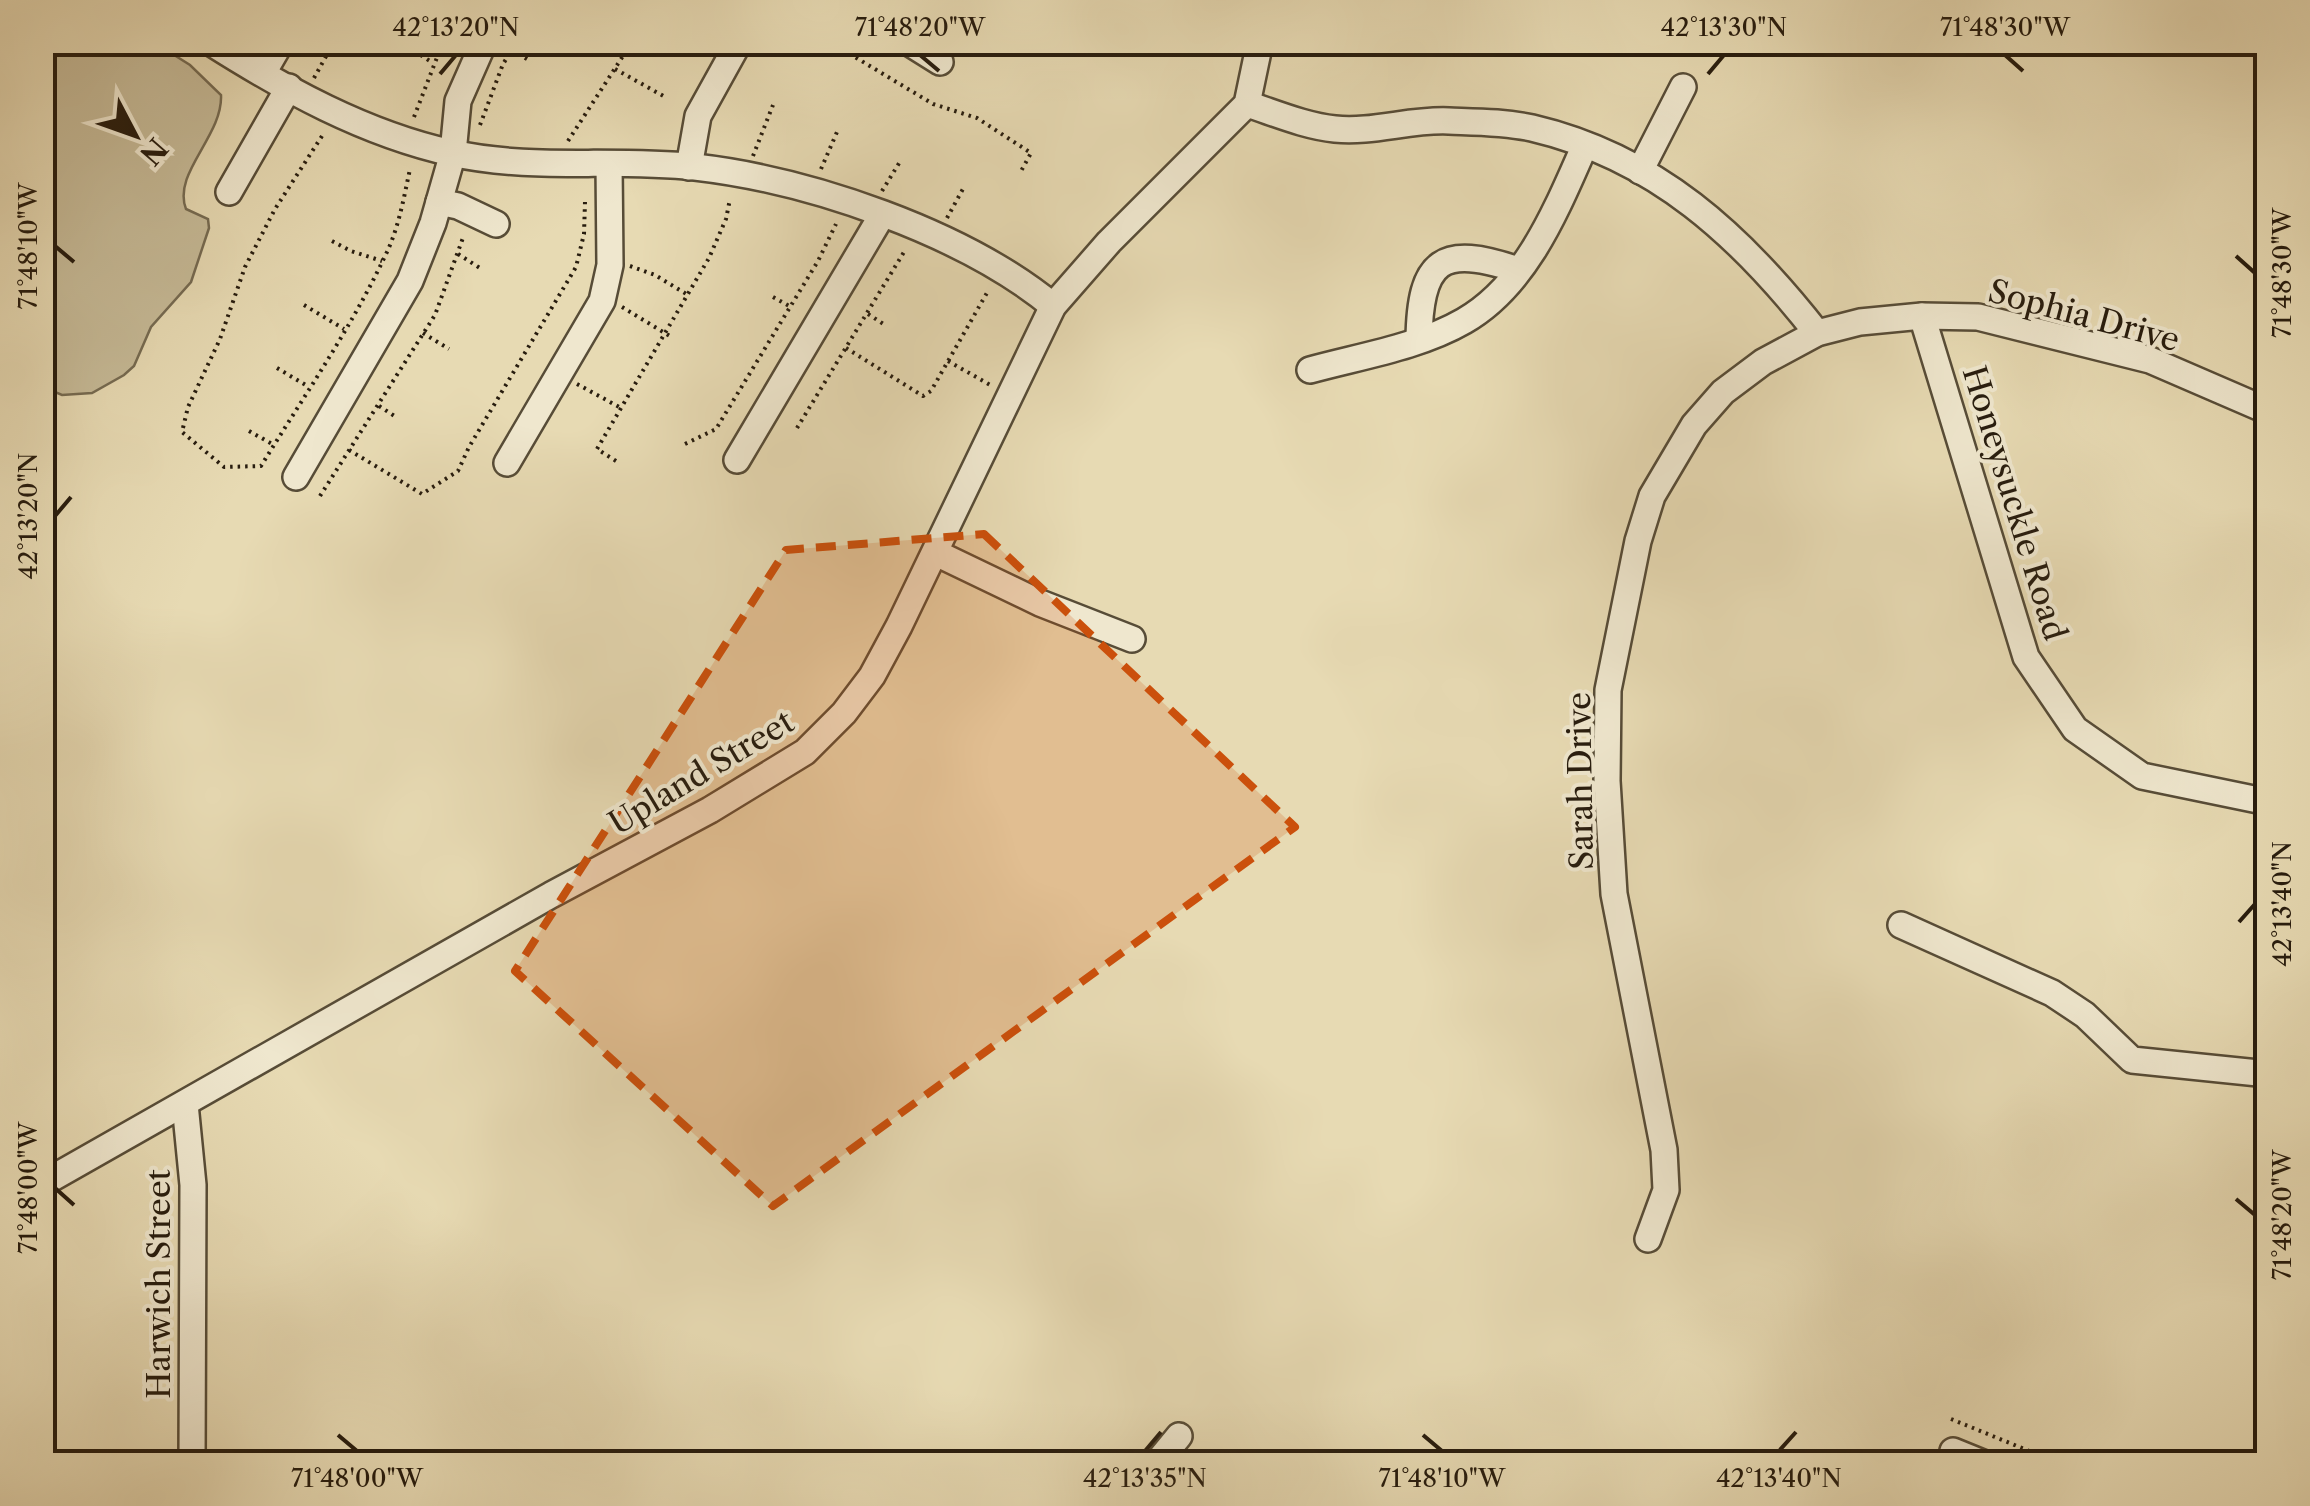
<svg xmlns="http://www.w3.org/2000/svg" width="2310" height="1506" font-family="'Libre Caslon Text',serif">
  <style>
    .green { fill: #c6ba97; stroke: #766b52; stroke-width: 2.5 }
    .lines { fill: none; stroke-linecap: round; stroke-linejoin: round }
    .minor-casing { stroke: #574c37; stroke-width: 30 }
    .path { stroke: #271c0e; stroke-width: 4; stroke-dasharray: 2.5 5; stroke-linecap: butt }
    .minor { stroke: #efe7ce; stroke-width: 25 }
    .marked { fill: #cb500c; fill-opacity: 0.2; stroke: #cb500c; stroke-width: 8; stroke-dasharray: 20 12; stroke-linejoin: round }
    .ticks { fill: none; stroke: #271c0e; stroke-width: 4 }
    .labels { text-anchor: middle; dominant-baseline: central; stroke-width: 8; stroke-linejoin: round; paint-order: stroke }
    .street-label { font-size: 32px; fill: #271c0e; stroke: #efe7ce }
    .neatline { fill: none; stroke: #271c0e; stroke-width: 4 }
    .ticks-label { font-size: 25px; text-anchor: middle; fill: #271c0e }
  </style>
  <rect width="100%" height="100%" fill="#e7dab3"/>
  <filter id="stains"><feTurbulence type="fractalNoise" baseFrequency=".002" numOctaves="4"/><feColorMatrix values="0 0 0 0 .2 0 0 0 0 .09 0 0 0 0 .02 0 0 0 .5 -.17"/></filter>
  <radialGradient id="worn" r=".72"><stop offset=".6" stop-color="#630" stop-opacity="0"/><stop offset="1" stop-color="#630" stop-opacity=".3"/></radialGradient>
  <!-- green -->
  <path class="green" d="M43,42L155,43L190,65L221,95C223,136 172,173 186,209L208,219L209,228L191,282L151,327L134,366L124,375L92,393L62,395L43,387Z"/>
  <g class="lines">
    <!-- minor casing -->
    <g class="minor-casing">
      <g id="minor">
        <path d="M210,42C284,89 365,134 452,153C532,171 613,158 695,167C809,180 963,232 1053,306"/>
        <polyline points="908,42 940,62"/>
        <polyline points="263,73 281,42"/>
        <path d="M1247,104C1275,113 1305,126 1335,129C1372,133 1411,119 1449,121C1476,122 1505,122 1532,128C1656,157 1741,236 1817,333"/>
        <polyline points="689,167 698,116 739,42"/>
        <polyline points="1640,171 1683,87"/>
        <polyline points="229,192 289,87"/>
        <polyline points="439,202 458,206 496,224"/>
        <polyline points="1922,316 2026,657 2075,729 2142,776 2268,802"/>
        <path d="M1419,340C1420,259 1442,244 1518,270"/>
        <path d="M1310,370C1361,356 1419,347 1464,321C1527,285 1557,208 1585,145"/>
        <polyline points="737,460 882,215"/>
        <polyline points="507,463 602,301 610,265 609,164"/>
        <polyline points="296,477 410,281 433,223 453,153 458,101 484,42"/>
        <polyline points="936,553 1040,603 1132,639"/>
        <polyline points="1901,925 2052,993 2085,1015 2132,1060 2268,1074"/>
        <polyline points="185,1104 193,1185 192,1464"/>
        <polyline points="42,1184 551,895 710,810 805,752 844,713 872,676 899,626 1053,306 1109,242 1247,104 1260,42"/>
        <polyline points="1648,1239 1666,1190 1664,1150 1614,894 1607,781 1608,690 1638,541 1652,496 1694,425 1723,392 1763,362 1817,333 1860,322 1922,316 1978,317 2150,360 2268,411"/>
        <polyline points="1953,1451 1985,1464"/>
        <polyline points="1156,1464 1179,1436"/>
      </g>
    </g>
    <!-- path -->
    <g class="path">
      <polyline points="830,42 933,104 977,118 1031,153 1020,173"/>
      <polyline points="408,47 433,63"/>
      <polyline points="512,50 527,59"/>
      <polyline points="805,54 813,42"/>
      <polyline points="615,69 667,98"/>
      <polyline points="314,78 334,42"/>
      <polyline points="414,117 443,42"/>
      <polyline points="480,125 503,64 517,42"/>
      <path d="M322,136L275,209L245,267L220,339L188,407L182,432L224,467L261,466C304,396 352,327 387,252C399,226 404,197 410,169"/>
      <polyline points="568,141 632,42"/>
      <polyline points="753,156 773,105"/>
      <polyline points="821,169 837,132"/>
      <polyline points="882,191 901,160"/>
      <polyline points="947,218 964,187"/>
      <polyline points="332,241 351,251 382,261"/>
      <polyline points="458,254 483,270"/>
      <polyline points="630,266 655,275 688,295"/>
      <polyline points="773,297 791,307"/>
      <polyline points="304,305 344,329"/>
      <polyline points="622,307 673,338"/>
      <polyline points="868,314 885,325"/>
      <polyline points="423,333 449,349"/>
      <polyline points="846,348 923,396 931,391 988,291"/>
      <polyline points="948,361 992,386"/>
      <polyline points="277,368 309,387"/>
      <polyline points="577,384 621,408"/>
      <polyline points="379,406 396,417"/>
      <polyline points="797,428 904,252"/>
      <polyline points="249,431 274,445"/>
      <polyline points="685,444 716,429 818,261 836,224"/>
      <polyline points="349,450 422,494 458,471 469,447 576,267 584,234 585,202"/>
      <polyline points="616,461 597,449 709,258 726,219 730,199"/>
      <polyline points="320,496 435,315 464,235"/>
      <polyline points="1951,1419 2061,1464"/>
    </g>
    <!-- minor -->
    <use href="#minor" class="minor"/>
  </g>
  <!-- marked area -->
  <path class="marked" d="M984,534L1295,827L773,1206L515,971L786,550Z"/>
  <!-- ticks -->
  <path class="ticks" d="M920,55L939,71M2005,55L2023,71M440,74L456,55M1708,74L1724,55M55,246L74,262M2236,256L2255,273M55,516L71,497M2239,922L2255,904M55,1188L74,1205M2236,1199L2255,1215M338,1435L357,1451M1423,1435L1442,1451M1145,1451L1161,1432M1779,1451L1796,1432"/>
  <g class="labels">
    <!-- street labels -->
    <g class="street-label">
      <text transform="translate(2084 315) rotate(15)">Sophia Drive</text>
      <text transform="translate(2015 503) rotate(73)">Honeysuckle Road</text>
      <text transform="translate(701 772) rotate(-31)">Upland Street</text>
      <text transform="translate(1580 781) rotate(-91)">Sarah Drive</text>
      <text transform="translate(158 1284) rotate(-90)">Harwich Street</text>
    </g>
  </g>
  <!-- margin -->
  <rect width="2310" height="1506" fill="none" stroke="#e7dab3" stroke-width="110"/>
  <!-- north arrow -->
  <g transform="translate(135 135) rotate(131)" stroke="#efe7ce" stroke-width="8" paint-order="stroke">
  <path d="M0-8L18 38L0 25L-18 38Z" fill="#271c0e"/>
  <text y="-15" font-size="28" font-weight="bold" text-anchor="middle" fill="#271c0e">N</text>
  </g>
  <rect x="55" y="55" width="2200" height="1396" class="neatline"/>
  <g class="ticks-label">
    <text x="456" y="36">42°13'20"N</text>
    <text x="920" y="36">71°48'20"W</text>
    <text x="1724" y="36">42°13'30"N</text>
    <text x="2005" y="36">71°48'30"W</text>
    <text transform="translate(28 246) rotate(-90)" y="9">71°48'10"W</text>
    <text transform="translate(2282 273) rotate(-90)" y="9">71°48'30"W</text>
    <text transform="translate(28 516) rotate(-90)" y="9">42°13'20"N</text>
    <text transform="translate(2282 904) rotate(-90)" y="9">42°13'40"N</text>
    <text transform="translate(28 1188) rotate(-90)" y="9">71°48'00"W</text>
    <text transform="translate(2282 1215) rotate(-90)" y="9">71°48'20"W</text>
    <text x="357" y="1487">71°48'00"W</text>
    <text x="1145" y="1487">42°13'35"N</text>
    <text x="1442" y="1487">71°48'10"W</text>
    <text x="1779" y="1487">42°13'40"N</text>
  </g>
  <rect width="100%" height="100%" filter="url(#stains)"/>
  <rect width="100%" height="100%" fill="url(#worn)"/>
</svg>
